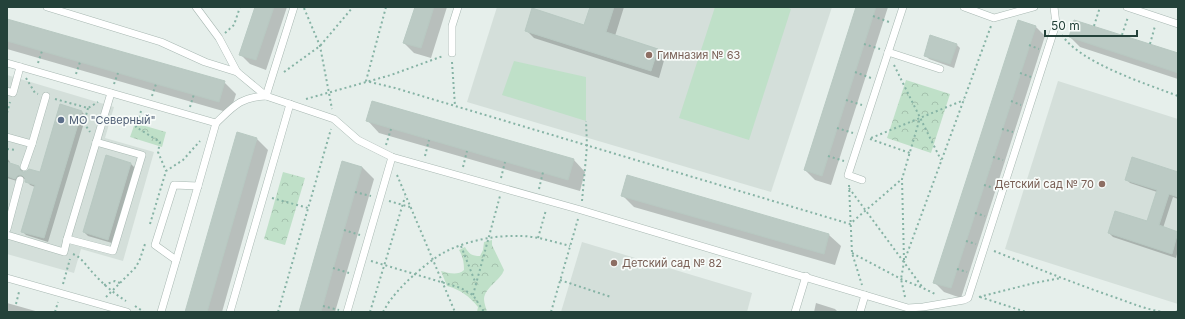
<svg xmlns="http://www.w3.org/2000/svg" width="1185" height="319" font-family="Inter,sans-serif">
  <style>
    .built { fill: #d4dfda }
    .park { fill: url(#park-crowns) }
    .pitch { fill: #bfe0c8 }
    .shadow { fill: #0003 }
    .building { fill: #bbcac4; stroke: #b8c9c2 }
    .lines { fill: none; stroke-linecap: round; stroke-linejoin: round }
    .service-casing { stroke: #a8b8b2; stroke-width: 8 }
    .path { stroke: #86b3a5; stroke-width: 2; stroke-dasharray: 2 3; stroke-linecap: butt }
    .service { stroke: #fff; stroke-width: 7 }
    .education-dot { fill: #8d6e63; stroke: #f7fbf9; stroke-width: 1.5 }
    .service-dot { fill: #5c6f8a; stroke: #f7fbf9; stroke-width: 1.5 }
    .labels { text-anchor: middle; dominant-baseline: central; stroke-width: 3.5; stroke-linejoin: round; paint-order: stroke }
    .education-label { font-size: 11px; fill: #785e54; stroke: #f7fbf9; text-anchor: start }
    .service-label { font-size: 11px; fill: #4e5e75; stroke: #f7fbf9; text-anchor: start }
  </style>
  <defs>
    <pattern id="park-crowns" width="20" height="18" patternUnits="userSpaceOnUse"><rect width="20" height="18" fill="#bfe0c8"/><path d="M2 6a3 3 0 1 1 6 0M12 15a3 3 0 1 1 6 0" fill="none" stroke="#a4c1ad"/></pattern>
  </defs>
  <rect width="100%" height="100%" fill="#e6efeb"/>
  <!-- built -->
  <g class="built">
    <polygon points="497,7 832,7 771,192 467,102"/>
    <polygon points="7,75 114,107 105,138 154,152 123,261 81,249 74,273 7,254"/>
    <polygon points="1058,81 1178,119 1178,304 1005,249"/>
    <polygon points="582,242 752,293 747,312 561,312"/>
  </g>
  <!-- park -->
  <g class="park">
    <polygon points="906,80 950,94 931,153 887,138"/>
    <polygon points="135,123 166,132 162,147 130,137"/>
    <polygon points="283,172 305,178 285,245 264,239"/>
    <path d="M492,240V245L504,270C500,281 485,287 484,299C484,303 486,308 487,312H477L478,307C469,296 461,290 447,286L441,271C448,273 458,276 464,270C464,262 463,257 459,250L465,247C469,254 472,256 480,256L483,250L484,242Z"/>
  </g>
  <!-- pitch -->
  <g class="pitch">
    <polygon points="715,7 786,7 791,9 749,140 679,118"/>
    <polygon points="514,61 586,77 586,121 502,95"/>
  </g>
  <!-- shadow -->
  <g class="shadow">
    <polygon points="256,7 287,7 266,70 250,64 240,54"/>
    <polygon points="416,7 447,7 431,58 414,53 404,43"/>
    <polygon points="591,7 624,7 615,36 658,49 665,57 659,78 534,38 526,30 585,26"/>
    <polygon points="857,7 888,7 831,185 815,180 805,170"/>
    <polygon points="7,20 224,82 236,94 230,113 7,49"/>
    <polygon points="1035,26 1045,36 961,298 944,292 934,282"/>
    <polygon points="1070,37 1178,54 1178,79 1080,47"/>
    <polygon points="956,44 960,48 954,68 929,59 925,55"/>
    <polygon points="373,102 574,160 585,172 580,191 379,133 368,121"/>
    <polygon points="82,112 86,116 48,242 26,235 22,231 35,187 30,185 25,179 23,179 20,182 7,178 7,158 10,162 10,164 19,167 23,171 23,173 40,173"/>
    <polygon points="257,139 268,150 222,312 186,312"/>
    <polygon points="343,162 362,167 374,179 335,312 300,312"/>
    <polygon points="131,164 135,168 112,243 88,236 84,232"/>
    <polygon points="1178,173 1178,199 1173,197 1163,228 1178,233 1178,250 1176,258 1113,237 1109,233 1147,223 1157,192 1130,183 1126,179"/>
    <polygon points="628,177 829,235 841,246 835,265 634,207 623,196"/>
    <polygon points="7,303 39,312 7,312"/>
    <polygon points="816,303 835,309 838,312 814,312"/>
  </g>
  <!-- building -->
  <g class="building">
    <polygon points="255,7 274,7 256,60 239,55"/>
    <polygon points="415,7 434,7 421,48 403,43"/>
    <polygon points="590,7 614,7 606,32 658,49 651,71 525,31 532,8 584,25"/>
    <polygon points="856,7 876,7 822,176 804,170"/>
    <polygon points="7,19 225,81 219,102 7,41"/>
    <polygon points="1018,20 1036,26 951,288 933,283"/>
    <polygon points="1074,20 1178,53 1178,73 1069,37"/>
    <polygon points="930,35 957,44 950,64 924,56"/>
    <polygon points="372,101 574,159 568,180 366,121"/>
    <polygon points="60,104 82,111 44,238 21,232 35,185 25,182 25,178 22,175 18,175 15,179 7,176 7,162 19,166 20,170 23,172 27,171 29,169 40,172"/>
    <polygon points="237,132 257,138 239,201 207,312 185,312"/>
    <polygon points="106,155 131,163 108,240 83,232"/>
    <polygon points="1132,157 1178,172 1178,197 1169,194 1159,225 1178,232 1172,254 1108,233 1115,211 1147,221 1157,190 1125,180"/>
    <polygon points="342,161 362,167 344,230 321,312 299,312"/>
    <polygon points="627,175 829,234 824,254 621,196"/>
  </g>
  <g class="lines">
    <!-- service casing -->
    <g class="service-casing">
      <g id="service">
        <polyline points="47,7 161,42 205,62 237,72"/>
        <polyline points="196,7 219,38 237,72 266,96 334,119 358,140 392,157 581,210 908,308 923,307 964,300 968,298 1056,24 1054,7"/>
        <polyline points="964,7 994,18 1034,7"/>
        <polyline points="1127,7 1178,24"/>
        <polyline points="888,52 940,69"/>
        <polyline points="452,53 452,26 458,7"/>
        <polyline points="7,63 216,123 198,186 161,312"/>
        <polyline points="7,91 13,93 20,67"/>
        <path d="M216,123C233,107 240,97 266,96L294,7"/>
        <polyline points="7,137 32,144"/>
        <polyline points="24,167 32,144 46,96"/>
        <polyline points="862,180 848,175 903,7"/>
        <polyline points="7,229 20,180"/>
        <polyline points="7,235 64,252 67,239 113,251 142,155 96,142"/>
        <polyline points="67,239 111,93"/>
        <polyline points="176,260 155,245 174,185 198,186"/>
        <polyline points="7,278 127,312"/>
        <polyline points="230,312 290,104"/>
        <polyline points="347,312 392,157"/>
        <polyline points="795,312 806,276"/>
        <polyline points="860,312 865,295"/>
      </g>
    </g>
    <!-- path -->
    <g class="path">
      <polyline points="386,7 366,81 395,88 850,224 902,179"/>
      <polyline points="304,8 320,46 332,109"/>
      <polyline points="873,16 889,22"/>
      <polyline points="1094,26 1100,7"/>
      <polyline points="225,33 234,25 240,7"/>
      <path d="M1062,35C1080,63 1147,84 1178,96"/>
      <polyline points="1122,35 1128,17"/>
      <polyline points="864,44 880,49"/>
      <polyline points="1150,44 1155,26"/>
      <polyline points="1029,45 1039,49"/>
      <polyline points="1178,53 1178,52"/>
      <polyline points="452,62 455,106"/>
      <polyline points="38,63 42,51"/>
      <polyline points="894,65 941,160"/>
      <polyline points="284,72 320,46 353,7"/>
      <polyline points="855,72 871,78"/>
      <polyline points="1020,73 1031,77"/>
      <polyline points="76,74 80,62"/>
      <polyline points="26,78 35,93 38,94"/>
      <polyline points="114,84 118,73"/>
      <polyline points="152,96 156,84"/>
      <polyline points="55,99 88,108 98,102"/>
      <polyline points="306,99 391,75 443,56"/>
      <polyline points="846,100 862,105"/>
      <polyline points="1011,101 1021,105"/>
      <polyline points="190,107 194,94"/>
      <polyline points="88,108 84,123 90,132"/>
      <polyline points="141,111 136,127 160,142 158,152 166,171"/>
      <polyline points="7,113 10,102"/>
      <polyline points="837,128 853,133"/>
      <polyline points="1002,129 1013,132"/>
      <polyline points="871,138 964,100"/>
      <polyline points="870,139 910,153"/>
      <polyline points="386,145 391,129"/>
      <polyline points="7,149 16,150"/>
      <polyline points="425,156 429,140"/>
      <polyline points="828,156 844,161"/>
      <polyline points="993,157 1003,160"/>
      <polyline points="463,167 467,151"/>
      <polyline points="397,175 455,312"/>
      <polyline points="501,178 505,162"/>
      <polyline points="849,185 852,253 862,285"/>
      <polyline points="984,185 994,188"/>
      <polyline points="849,188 923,288"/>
      <polyline points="539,189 543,172"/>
      <polyline points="355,192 371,196"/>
      <polyline points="272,198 308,208"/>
      <polyline points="389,201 410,207"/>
      <polyline points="582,201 587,146 586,121"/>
      <polyline points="975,213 985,216"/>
      <polyline points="150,224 166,171 183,160 200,141"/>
      <polyline points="344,230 360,235"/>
      <polyline points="538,238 546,210"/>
      <polyline points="966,241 976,244"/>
      <polyline points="461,246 476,284"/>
      <path d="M994,251C1034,267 1073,283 1114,297C1131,303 1147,310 1164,312"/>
      <polyline points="852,253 901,279 923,288 937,295"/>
      <path d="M73,254C83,258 88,269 96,276C105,286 115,294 126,301"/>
      <polyline points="904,260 902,179 920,118"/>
      <polyline points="371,261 461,288 473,295 484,312"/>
      <polyline points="333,268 349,273"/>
      <polyline points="957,269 967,272"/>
      <polyline points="560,280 611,297"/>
      <polyline points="63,284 70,259"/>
      <polyline points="104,285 115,281 120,283"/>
      <polyline points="473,295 500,196"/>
      <polyline points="106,297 136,267 140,259 145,244"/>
      <polyline points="905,297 901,279 904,262 991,26"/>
      <polyline points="979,297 1034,283 1061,278"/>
      <polyline points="980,297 1026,312"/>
      <polyline points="16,304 19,292"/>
      <polyline points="135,306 144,312"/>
      <polyline points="323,306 339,310"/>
      <polyline points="55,312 58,302"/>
      <polyline points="278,312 331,129"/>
      <polyline points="370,312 405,197"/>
      <path d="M383,312C386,307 389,301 393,297C403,283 429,261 443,253C465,241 495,235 520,236C537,236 554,242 570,246"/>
      <polyline points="551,312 578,219"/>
      <polyline points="1176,312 1178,311"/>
    </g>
    <!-- service -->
    <use href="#service" class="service"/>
  </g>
  <!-- markers -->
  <g class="education-dot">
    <circle cx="649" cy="55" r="4"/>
    <circle cx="1102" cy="184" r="4"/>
    <circle cx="614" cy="263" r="4"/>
  </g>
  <circle class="service-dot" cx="61" cy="120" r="4"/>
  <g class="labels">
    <!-- education labels -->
    <g class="education-label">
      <text x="657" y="55">Гимназия № 63</text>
      <text x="1094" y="184" text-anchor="end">Детский сад № 70</text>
      <text x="622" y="263">Детский сад № 82</text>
    </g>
    <!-- service labels -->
    <g class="service-label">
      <text x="69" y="120">МО "Северный"</text>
    </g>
  </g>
  <!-- border -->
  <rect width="1185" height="319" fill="none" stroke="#24423a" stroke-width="16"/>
  <!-- scale -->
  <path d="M1045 30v6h92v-6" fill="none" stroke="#24423a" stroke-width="2"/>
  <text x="1051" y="30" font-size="12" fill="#24423a" stroke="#f7fbf9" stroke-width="3" paint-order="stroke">50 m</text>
</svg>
